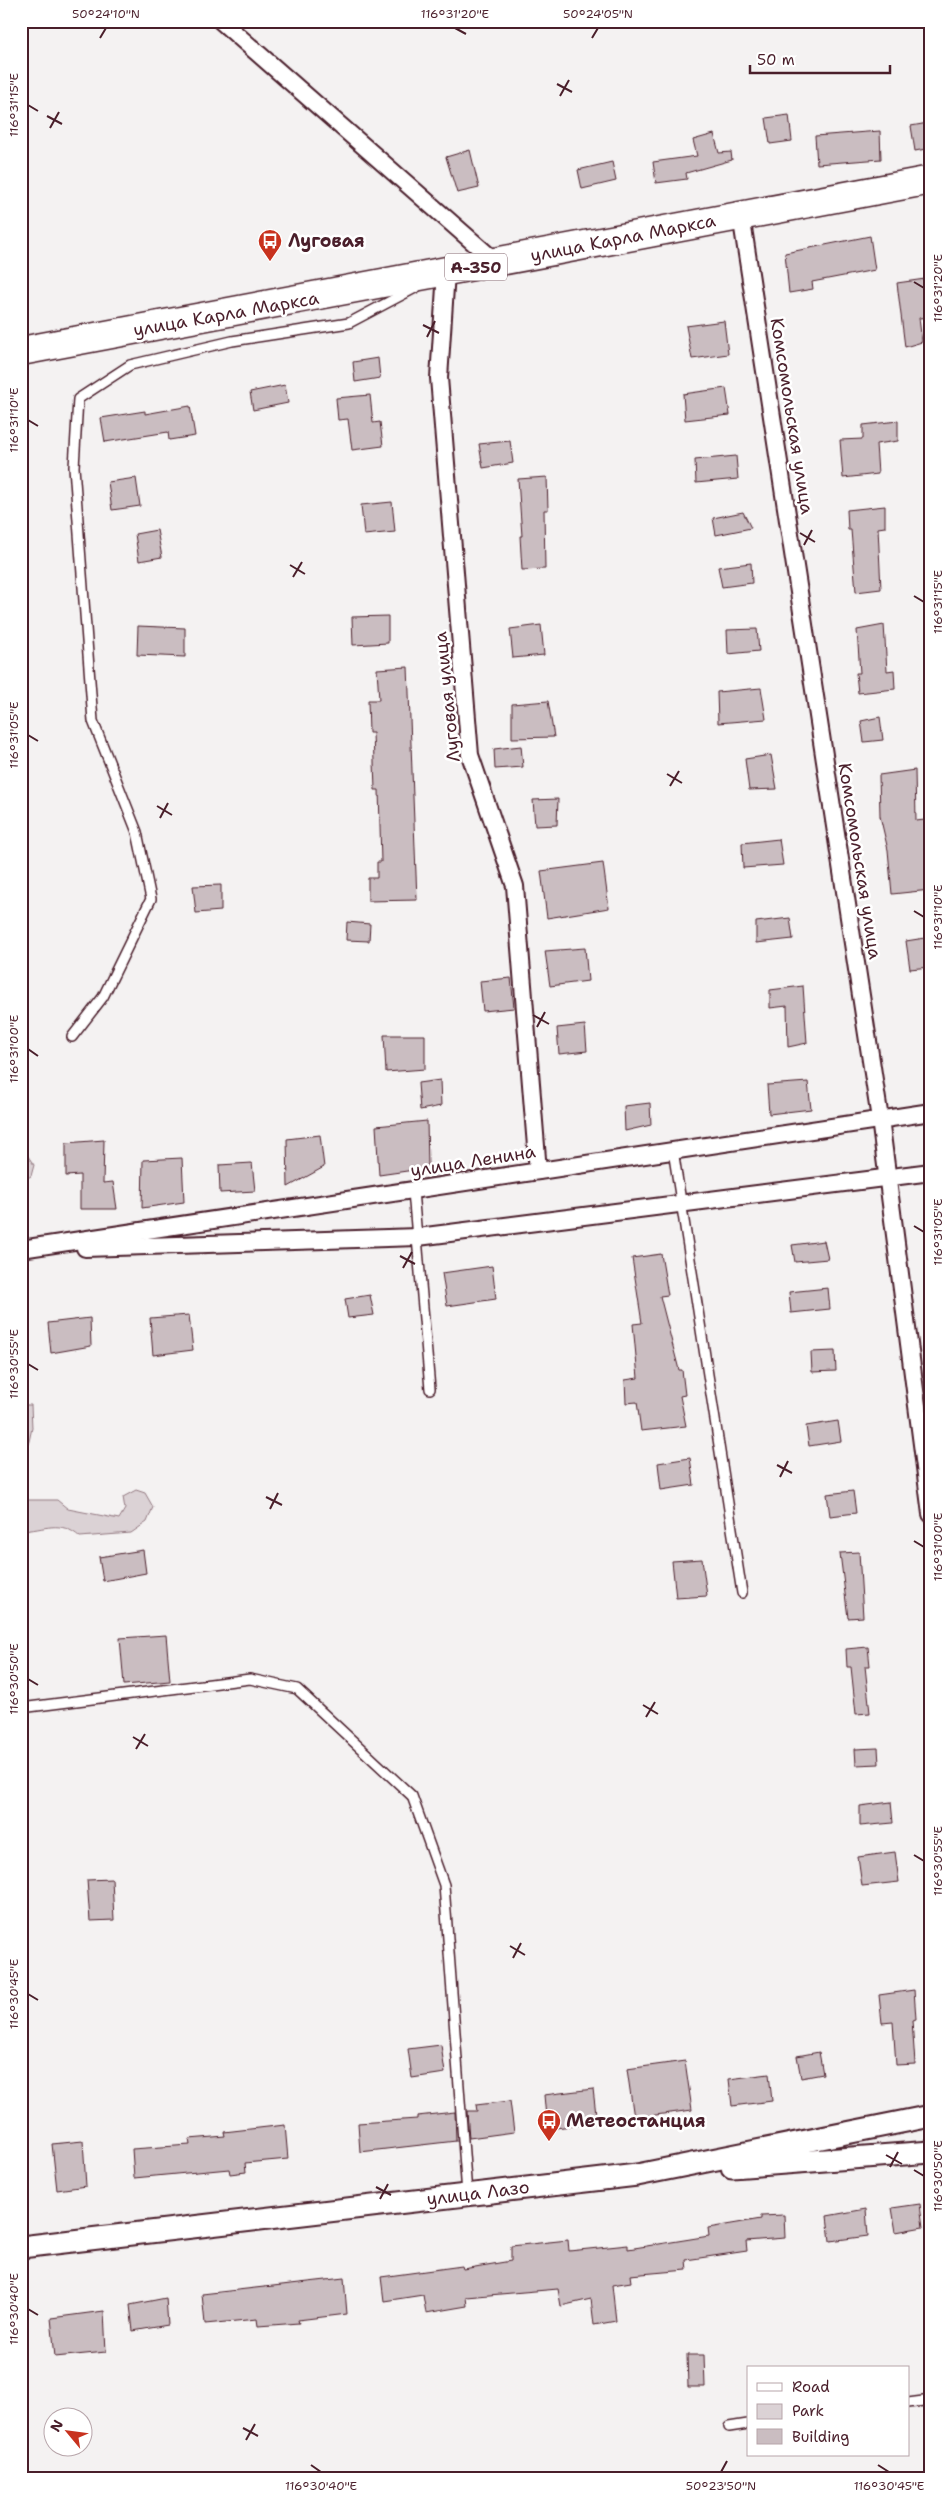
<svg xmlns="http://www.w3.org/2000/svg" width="952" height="2499" font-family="'Shantell Sans',sans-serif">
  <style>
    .green { fill: #dbd2d5; stroke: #927880 }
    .building { fill: #cabdc1; stroke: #4a1f2b }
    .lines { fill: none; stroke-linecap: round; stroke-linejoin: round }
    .service-casing { stroke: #4a1f2b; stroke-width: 12 }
    .minor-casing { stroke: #4a1f2b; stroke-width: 20 }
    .tertiary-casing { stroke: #4a1f2b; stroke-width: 25 }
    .trunk-casing { stroke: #4a1f2b; stroke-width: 31 }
    .service { stroke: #fff; stroke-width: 9 }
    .minor { stroke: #fff; stroke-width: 16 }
    .tertiary { stroke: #fff; stroke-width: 21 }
    .trunk { stroke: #fff; stroke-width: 28 }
    .ticks { fill: none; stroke: #4a1f2b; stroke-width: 2 }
    .labels { text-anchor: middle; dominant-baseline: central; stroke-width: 5; stroke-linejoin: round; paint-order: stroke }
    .shield { fill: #fff; stroke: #80626b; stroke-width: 1 }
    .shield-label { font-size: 16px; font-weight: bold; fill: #4a1f2b }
    .street-label { font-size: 18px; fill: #4a1f2b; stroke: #fff }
    .poi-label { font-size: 18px; font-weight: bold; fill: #4a1f2b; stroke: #fff; text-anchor: start }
    .neatline { fill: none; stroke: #4a1f2b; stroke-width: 2 }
    .ticks-label { font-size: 12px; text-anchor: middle; fill: #4a1f2b }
  </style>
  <rect width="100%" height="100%" fill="#f4f2f2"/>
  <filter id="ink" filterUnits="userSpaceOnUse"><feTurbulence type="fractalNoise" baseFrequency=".02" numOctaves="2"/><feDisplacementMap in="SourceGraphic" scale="10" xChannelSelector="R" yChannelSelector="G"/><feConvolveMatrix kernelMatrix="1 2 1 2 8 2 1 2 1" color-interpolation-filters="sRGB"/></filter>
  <g filter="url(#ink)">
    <!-- green -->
    <g class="green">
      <polygon points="21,1146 34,1165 31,1176 21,1182"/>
      <polygon points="21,1405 31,1405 32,1428 27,1450 21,1449"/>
      <path d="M136,1490L145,1493L153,1507L147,1522L131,1533L80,1537C60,1519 45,1530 21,1531V1500H57L68,1509L119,1519L125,1509L123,1497Z"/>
    </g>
    <!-- building -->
    <g class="building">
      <polygon points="789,115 792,141 770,144 766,118"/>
      <polygon points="928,123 931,148 915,151 911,126"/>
      <polygon points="880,131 881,159 817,164 815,136"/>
      <polygon points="714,134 719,153 731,152 732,160 686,173 687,179 656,183 653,162 697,156 693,140"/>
      <polygon points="470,150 479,188 457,193 446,157"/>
      <polygon points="612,162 616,181 582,189 578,170"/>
      <polygon points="870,236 875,270 812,282 813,289 789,293 785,253"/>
      <polygon points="925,279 931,317 919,318 922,342 905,347 897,283"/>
      <polygon points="724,321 728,354 692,359 686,326"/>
      <polygon points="378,358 380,378 355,382 353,362"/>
      <polygon points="285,385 288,403 253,410 250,392"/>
      <polygon points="726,388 730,415 685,420 683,394"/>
      <polygon points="370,395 373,423 380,422 383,446 352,450 348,419 338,420 336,398"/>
      <polygon points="190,406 195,436 169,440 168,432 105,442 101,418 145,411 145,414"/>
      <polygon points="898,421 898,441 876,444 878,474 843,478 840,440 863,439 863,425"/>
      <polygon points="510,441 513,463 483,468 479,444"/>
      <polygon points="736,456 738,479 696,483 695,460"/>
      <polygon points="547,477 548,510 544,510 545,569 522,570 520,536 522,536 518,479"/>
      <polygon points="136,478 140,506 112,510 108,482"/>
      <polygon points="392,502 395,532 364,535 361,505"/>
      <polygon points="885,506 885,527 878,528 881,589 856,592 851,530 848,530 847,510"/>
      <polygon points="743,512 751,528 716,535 713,518"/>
      <polygon points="157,530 162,557 139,561 135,534"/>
      <polygon points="751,563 752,583 722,587 718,567"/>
      <polygon points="388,616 388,643 353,645 352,617"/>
      <polygon points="541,625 544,655 513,658 510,629"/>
      <polygon points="884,625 887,671 894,670 895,689 858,693 856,673 860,673 857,630"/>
      <polygon points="138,626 185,628 185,657 137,655"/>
      <polygon points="757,629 759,651 728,654 727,630"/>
      <polygon points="408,667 417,900 368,901 368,878 377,878 377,862 381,862 379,790 375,790 373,733 369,733 368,700 379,700 377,669"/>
      <polygon points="761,688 766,719 718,723 717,692"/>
      <polygon points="548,701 554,737 512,738 512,704"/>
      <polygon points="880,717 883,740 864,742 861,721"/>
      <polygon points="521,746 523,767 495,769 494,749"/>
      <polygon points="771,755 777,789 749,790 745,759"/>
      <polygon points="915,770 916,821 925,820 927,845 925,845 930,890 892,894 888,850 880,816 879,775"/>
      <polygon points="558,799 557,825 535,826 533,800"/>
      <polygon points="779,839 783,865 743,868 742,843"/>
      <polygon points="603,863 609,908 547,918 541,871"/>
      <polygon points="221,885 221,911 196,913 193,886"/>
      <polygon points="790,918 793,939 756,943 756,922"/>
      <polygon points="347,922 370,924 369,941 346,940"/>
      <polygon points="925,938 929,967 910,969 906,941"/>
      <polygon points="585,948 588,981 550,986 545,951"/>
      <polygon points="511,978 514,1008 483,1011 480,981"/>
      <polygon points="803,986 807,1043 788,1047 787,1006 770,1008 770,990"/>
      <polygon points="585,1025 587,1051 559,1054 557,1028"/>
      <polygon points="384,1035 425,1035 425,1069 386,1072"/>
      <polygon points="440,1080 441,1106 420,1110 418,1083"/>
      <polygon points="808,1082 811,1109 769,1114 767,1085"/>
      <polygon points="650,1103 651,1125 625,1131 624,1106"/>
      <polygon points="427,1121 428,1168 379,1175 376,1126"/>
      <polygon points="320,1135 324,1167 288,1187 287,1139"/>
      <polygon points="104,1140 103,1183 113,1182 117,1209 80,1209 80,1175 66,1176 66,1143"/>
      <polygon points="182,1158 184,1202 142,1208 143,1160"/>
      <polygon points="252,1163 255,1191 220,1193 219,1165"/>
      <polygon points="824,1241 828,1259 795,1262 792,1245"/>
      <polygon points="661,1254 668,1295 660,1296 679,1370 682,1370 685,1395 680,1396 686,1426 641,1431 637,1402 626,1403 625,1380 638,1378 633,1324 642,1323 632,1258"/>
      <polygon points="492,1266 496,1299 447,1306 442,1273"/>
      <polygon points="828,1288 830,1309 791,1313 789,1292"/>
      <polygon points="370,1295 374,1315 348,1318 345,1299"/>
      <polygon points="189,1315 193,1350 153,1355 150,1318"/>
      <polygon points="90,1318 91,1346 51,1353 48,1323"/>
      <polygon points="835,1351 836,1371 812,1372 811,1352"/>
      <polygon points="838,1421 841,1441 809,1446 806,1426"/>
      <polygon points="690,1458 694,1485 661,1490 658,1463"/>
      <polygon points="853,1491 856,1513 830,1516 827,1494"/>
      <polygon points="143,1550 146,1573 103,1581 99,1557"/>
      <polygon points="859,1552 863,1617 848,1618 840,1553"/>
      <polygon points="702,1559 707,1596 676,1598 672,1561"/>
      <polygon points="166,1635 170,1681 124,1685 120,1638"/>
      <polygon points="868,1647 870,1666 865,1666 870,1713 856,1714 851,1667 847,1667 846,1649"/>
      <polygon points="878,1748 879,1764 856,1765 855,1749"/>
      <polygon points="891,1802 893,1823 860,1826 860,1806"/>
      <polygon points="895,1852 899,1882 862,1886 858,1857"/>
      <polygon points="112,1879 114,1920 90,1921 87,1880"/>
      <polygon points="914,1990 916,2019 912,2020 915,2064 896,2065 893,2022 882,2023 879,1995"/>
      <polygon points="441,2045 445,2073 412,2078 408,2049"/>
      <polygon points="819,2052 823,2074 801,2078 797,2056"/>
      <polygon points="685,2061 692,2110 634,2118 627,2069"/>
      <polygon points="769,2074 772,2101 732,2106 729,2079"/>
      <polygon points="593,2089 597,2123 547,2129 544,2095"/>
      <polygon points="510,2101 514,2132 469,2138 467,2111 477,2111 476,2105"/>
      <polygon points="455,2112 456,2141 360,2152 358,2123 417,2119 417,2116"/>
      <polygon points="285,2125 288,2159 245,2163 246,2172 230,2174 229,2169 134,2178 132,2149 190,2145 189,2139 225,2136 224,2132"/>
      <polygon points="83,2141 86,2186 57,2190 52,2144"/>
      <polygon points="920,2204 923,2227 896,2232 892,2208"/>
      <polygon points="866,2209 868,2236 830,2241 827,2216"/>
      <polygon points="784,2215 785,2238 746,2241 747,2251 686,2260 687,2270 630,2275 631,2282 612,2285 616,2321 594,2325 591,2299 561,2306 558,2289 466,2297 467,2306 426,2313 423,2295 384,2301 381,2277 462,2266 463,2269 511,2261 511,2246 568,2240 569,2251 628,2245 628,2249 709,2236 708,2228 761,2219 761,2216"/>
      <polygon points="344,2278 347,2314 298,2320 299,2323 258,2326 257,2319 205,2324 202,2294"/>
      <polygon points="166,2298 168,2325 133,2331 130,2305"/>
      <polygon points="104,2311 106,2352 55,2357 51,2318"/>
      <polygon points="687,2355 704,2355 705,2387 688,2387"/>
    </g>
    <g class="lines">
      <!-- service casing -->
      <g class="service-casing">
        <g id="service">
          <polyline points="72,1037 103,997 151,899 137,832 93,721 74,467 78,399 130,365 232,341 349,323 417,287"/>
          <polyline points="673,1150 742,1593"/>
          <polyline points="413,1191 430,1389"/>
          <polyline points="21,1708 250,1679 297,1689 412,1796 444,1885 467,2194"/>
          <polyline points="908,2403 931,2400"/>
          <polyline points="729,2427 748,2424"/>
        </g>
      </g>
      <!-- minor casing -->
      <g class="minor-casing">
        <g id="minor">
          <polyline points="221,21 497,263"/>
          <polyline points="741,215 880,1119 931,1514"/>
          <polyline points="446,272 439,378 470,755 515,886 538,1171"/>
          <polyline points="85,1248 418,1237 931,1172"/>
          <polyline points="21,1249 931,1112"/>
        </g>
      </g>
      <!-- tertiary casing -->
      <g class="tertiary-casing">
        <g id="tertiary">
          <polyline points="732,2167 931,2152"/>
          <polyline points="21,2247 637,2175 931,2116"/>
        </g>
      </g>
      <!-- trunk casing -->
      <g class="trunk-casing">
        <polyline id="trunk" points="21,351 931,180"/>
      </g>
      <!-- service -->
      <use href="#service" class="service"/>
      <!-- minor -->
      <use href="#minor" class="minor"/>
      <!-- tertiary -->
      <use href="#tertiary" class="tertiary"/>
      <!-- trunk -->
      <use href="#trunk" class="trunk"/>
    </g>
  </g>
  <!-- ticks -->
  <path class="ticks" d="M455,28L466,34M100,38L106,28M592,38L598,28M557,84L572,92M560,96L569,80M28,105L38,111M47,116L62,124M50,128L59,112M914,282L924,288M423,325L439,333M427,337L435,321M28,420L38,426M800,533L815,542M804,545L812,530M290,565L305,574M293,577L302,562M914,596L924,602M28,735L38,741M667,774L682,783M670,786L679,771M157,806L172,815M160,818L168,803M914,911L924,917M533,1015L549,1024M537,1027L545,1012M28,1049L38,1056M914,1226L924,1232M400,1256L415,1264M403,1268L412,1252M28,1364L38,1370M777,1465L792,1473M780,1477L788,1461M266,1497L282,1505M270,1509L278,1493M914,1541L924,1547M28,1679L38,1685M643,1705L658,1714M646,1717L655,1702M133,1737L148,1746M136,1749L145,1734M914,1855L924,1861M510,1946L525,1955M513,1958L521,1943M28,1994L38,2000M886,2155L902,2164M890,2167L898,2152M914,2170L924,2176M376,2187L391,2195M380,2199L388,2184M28,2309L38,2315M243,2428L258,2436M246,2440L255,2424M311,2465L321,2472M878,2465L889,2472M721,2472L727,2461"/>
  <!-- icons -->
  <defs>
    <g id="bus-pin" transform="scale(1.25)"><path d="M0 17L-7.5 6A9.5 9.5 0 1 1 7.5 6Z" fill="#c8321e" stroke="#fff"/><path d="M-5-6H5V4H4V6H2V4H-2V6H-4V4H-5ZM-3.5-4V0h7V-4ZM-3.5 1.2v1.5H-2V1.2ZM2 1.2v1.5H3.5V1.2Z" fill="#fff"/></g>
  </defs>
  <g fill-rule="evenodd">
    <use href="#bus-pin" x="270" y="241"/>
    <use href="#bus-pin" x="549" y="2121"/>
  </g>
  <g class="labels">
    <!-- shield labels -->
    <rect class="shield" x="445" y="253.5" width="62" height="27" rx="4"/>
    <g class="shield-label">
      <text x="476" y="267">А-350</text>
    </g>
    <!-- street labels -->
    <g class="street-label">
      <text transform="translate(623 238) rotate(-11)">улица Карла Маркса</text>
      <text transform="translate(226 314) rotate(-10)">улица Карла Маркса</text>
      <text transform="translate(792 416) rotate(81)">Комсомольская улица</text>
      <text transform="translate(447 697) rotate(-96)">Луговая улица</text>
      <text transform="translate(860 861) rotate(81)">Комсомольская улица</text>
      <text transform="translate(473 1161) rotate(-9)">улица Ленина</text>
      <text transform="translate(478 2193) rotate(-7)">улица Лазо</text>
    </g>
    <!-- poi labels -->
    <g class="poi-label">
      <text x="288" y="241">Луговая</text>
      <text x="566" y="2121">Метеостанция</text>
    </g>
  </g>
  <!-- margin -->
  <rect width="952" height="2499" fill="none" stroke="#fff" stroke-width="55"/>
  <!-- legend -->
  <rect x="747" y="2366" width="162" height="90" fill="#ffffff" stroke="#b7a5aa"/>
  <rect x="757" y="2383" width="25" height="8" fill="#ffffff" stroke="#b7a5aa"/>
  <text x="792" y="2392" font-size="15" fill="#4a1f2b">Road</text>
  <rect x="757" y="2404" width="25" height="15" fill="#dbd2d5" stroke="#b7a5aa"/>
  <text x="792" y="2416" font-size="15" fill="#4a1f2b">Park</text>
  <rect x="757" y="2429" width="25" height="15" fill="#cabdc1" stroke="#b7a5aa"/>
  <text x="792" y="2442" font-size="15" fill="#4a1f2b">Building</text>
  <!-- north arrow -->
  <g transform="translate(68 2432) rotate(299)"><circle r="24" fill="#ffffff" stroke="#b7a5aa"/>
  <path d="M0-4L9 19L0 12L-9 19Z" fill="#c8321e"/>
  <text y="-8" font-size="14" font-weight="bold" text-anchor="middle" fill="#4a1f2b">N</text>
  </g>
  <!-- scale -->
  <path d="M750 65v8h140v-8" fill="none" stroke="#4a1f2b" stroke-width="2.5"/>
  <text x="757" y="65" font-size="15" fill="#4a1f2b" stroke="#ffffff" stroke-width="4" paint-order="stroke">50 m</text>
  <rect x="28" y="28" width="896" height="2444" class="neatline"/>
  <g class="ticks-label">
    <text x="106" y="18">50°24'10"N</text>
    <text x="455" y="18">116°31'20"E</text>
    <text x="598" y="18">50°24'05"N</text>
    <text transform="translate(14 105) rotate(-90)" y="4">116°31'15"E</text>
    <text transform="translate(938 288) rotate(-90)" y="4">116°31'20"E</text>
    <text transform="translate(14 420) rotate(-90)" y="4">116°31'10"E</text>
    <text transform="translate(938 602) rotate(-90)" y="4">116°31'15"E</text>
    <text transform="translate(14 735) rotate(-90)" y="4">116°31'05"E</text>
    <text transform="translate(938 917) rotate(-90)" y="4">116°31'10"E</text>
    <text transform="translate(14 1049) rotate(-90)" y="4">116°31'00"E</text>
    <text transform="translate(938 1232) rotate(-90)" y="4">116°31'05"E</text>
    <text transform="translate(14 1364) rotate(-90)" y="4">116°30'55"E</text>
    <text transform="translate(938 1547) rotate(-90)" y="4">116°31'00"E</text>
    <text transform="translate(14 1679) rotate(-90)" y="4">116°30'50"E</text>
    <text transform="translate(938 1861) rotate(-90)" y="4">116°30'55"E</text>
    <text transform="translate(14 1994) rotate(-90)" y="4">116°30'45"E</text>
    <text transform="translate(938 2176) rotate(-90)" y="4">116°30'50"E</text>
    <text transform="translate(14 2309) rotate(-90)" y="4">116°30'40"E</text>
    <text x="321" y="2490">116°30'40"E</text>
    <text x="721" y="2490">50°23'50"N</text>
    <text x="889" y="2490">116°30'45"E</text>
  </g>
</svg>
